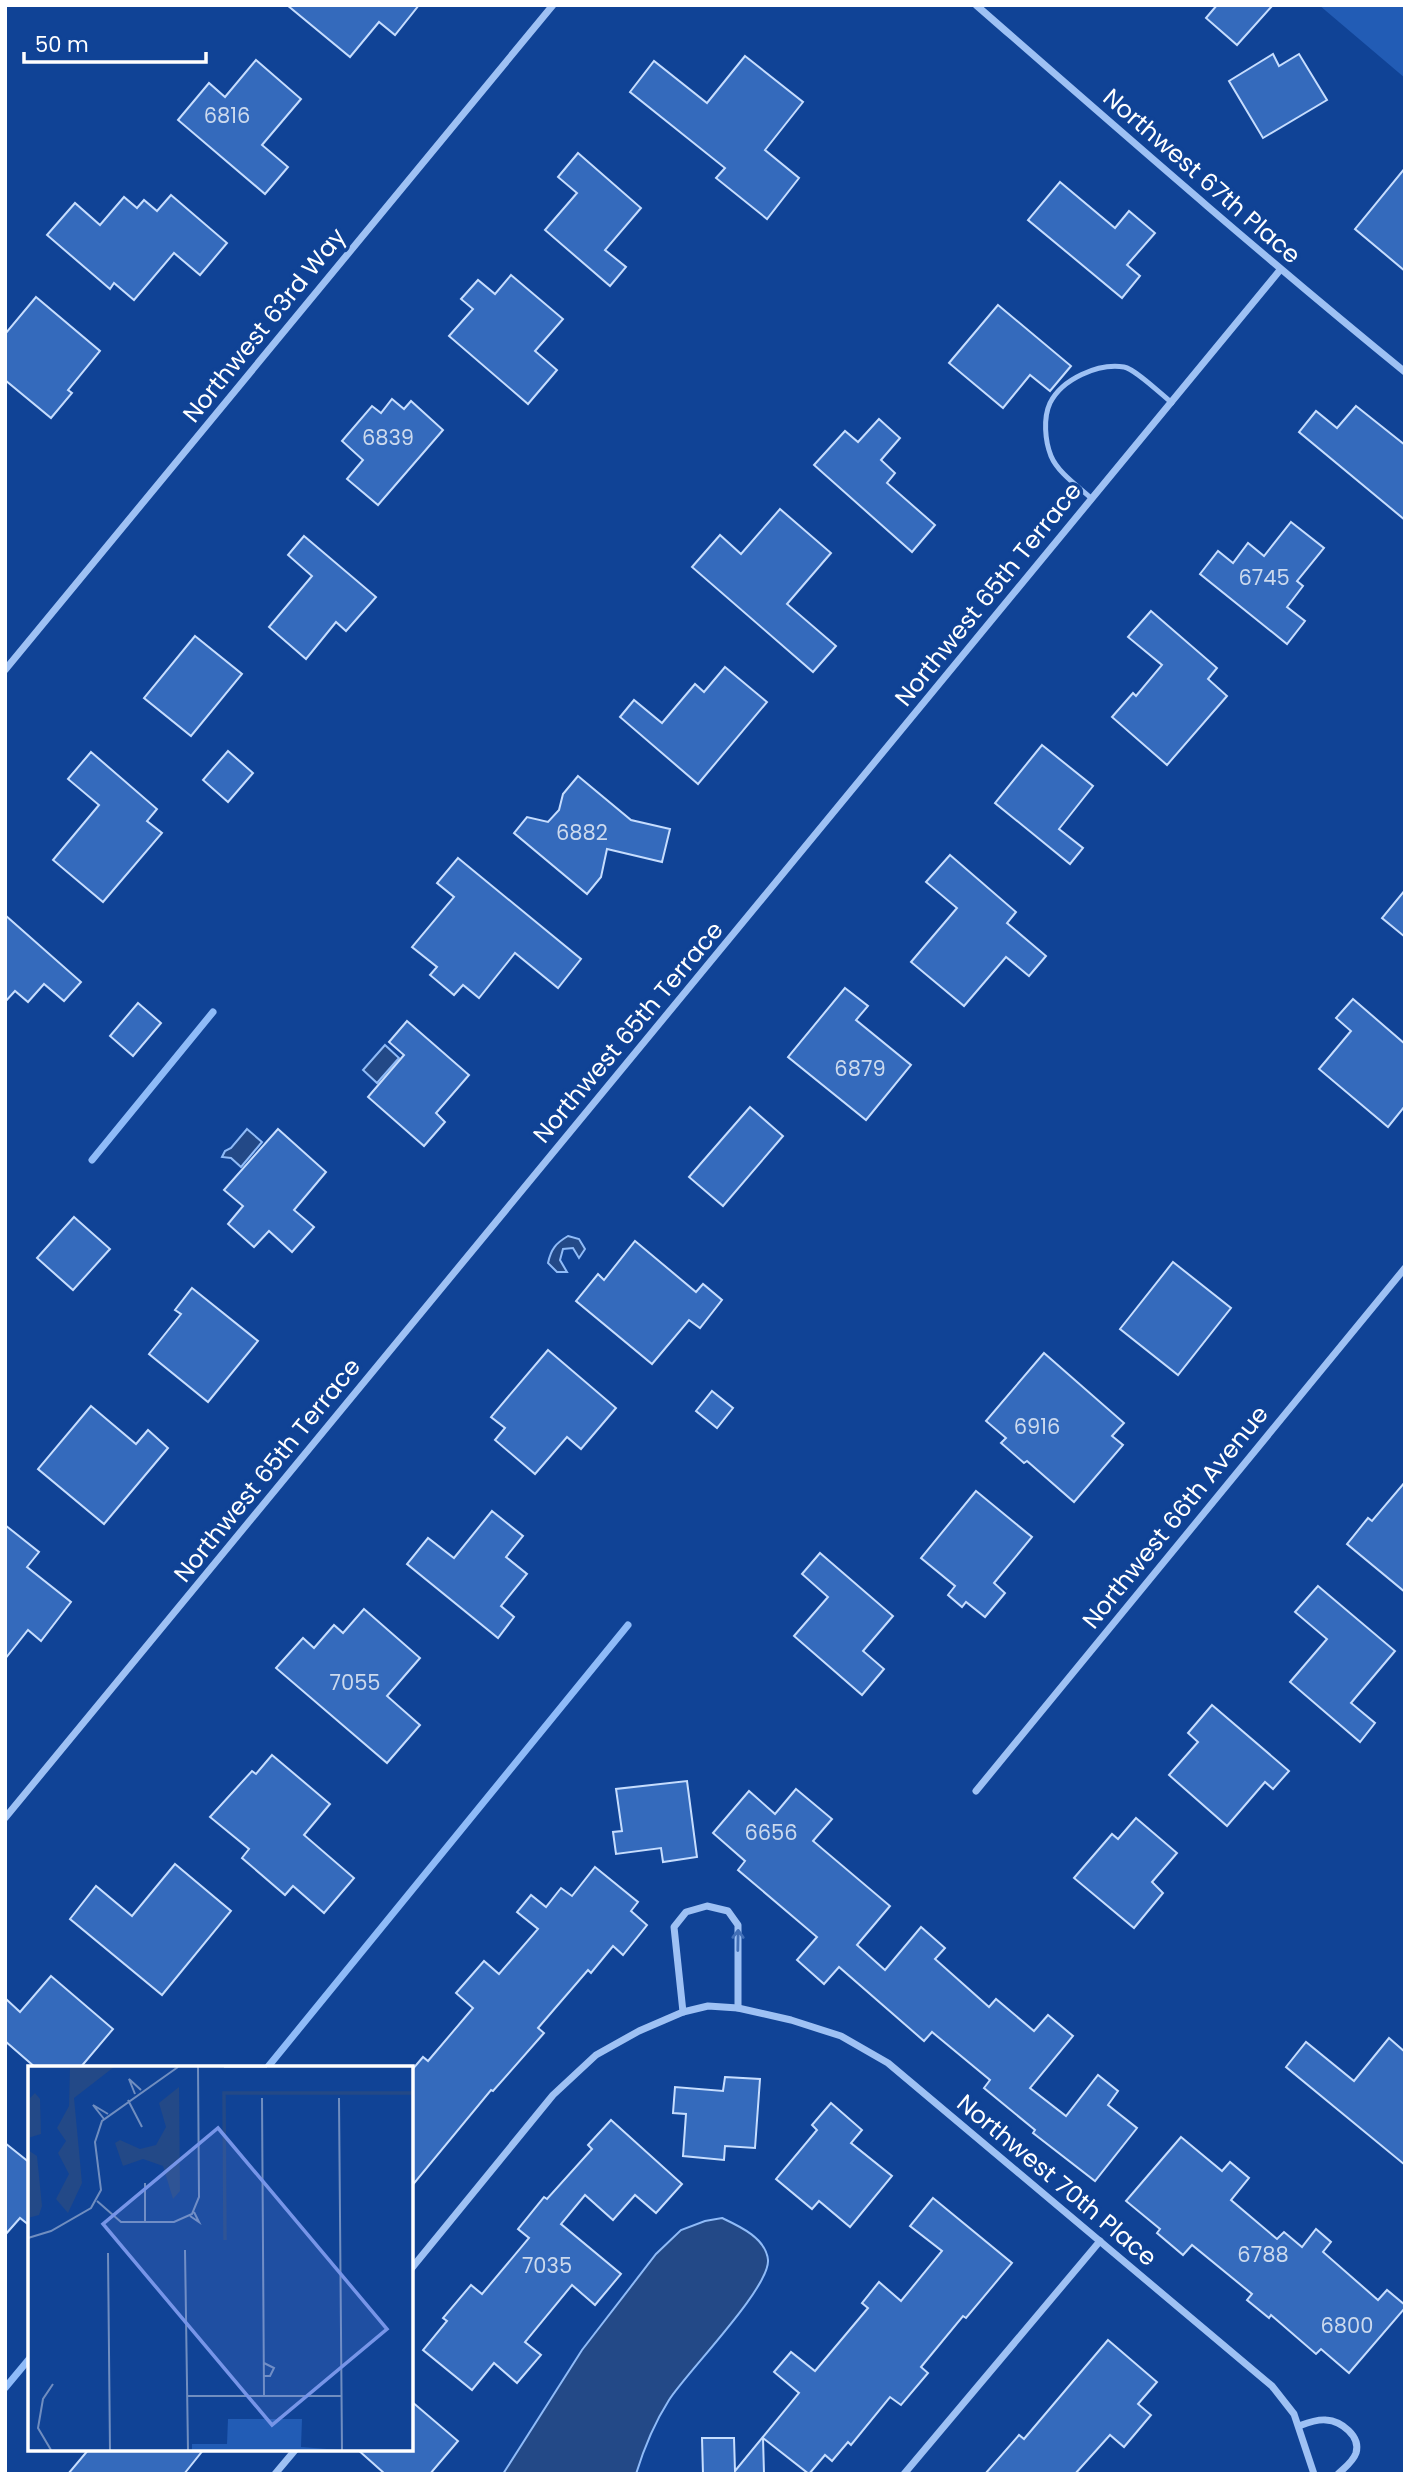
<svg xmlns="http://www.w3.org/2000/svg" width="1410" height="2479" font-family="Poppins,sans-serif">
  <style>
    .green { fill: #225cb5 }
    .water { fill: #234987; stroke: #8fbbf8; stroke-width: 2 }
    .lines { fill: none; stroke-linecap: round; stroke-linejoin: round }
    .stream { stroke: #8fbbf8; stroke-width: 7 }
    .building { fill: #346abc; stroke: #c6ddfe; stroke-width: 2 }
    .lane { stroke: #9ec1f4; stroke-width: 5 }
    .street { stroke: #9ec1f4; stroke-width: 7 }
    .oneway { stroke: #426fb7 }
    .labels { text-anchor: middle; dominant-baseline: central; stroke-width: 7; stroke-linejoin: round; paint-order: stroke }
    .number-label { font-size: 21px; fill: #ccdaee }
    .street-label { font-size: 24px; fill: #fff; stroke: #104396 }
    .inset-river { fill: none; stroke: #234987; stroke-width: 3.5 }
    .inset-road { fill: none; stroke: #708ec0; stroke-width: 2 }
    .view { fill: #7795e8; fill-opacity: 0.15; stroke: #7795e8; stroke-width: 3.5 }
    .inset-edge { fill: none; stroke: #fff; stroke-width: 3.5 }
  </style>
  <rect width="100%" height="100%" fill="#104396"/>
  <!-- green -->
  <polygon class="green" points="1319,5 1405,5 1405,78"/>
  <!-- water -->
  <g class="water">
    <polygon points="385,1045 399,1058 377,1083 363,1070"/>
    <polygon points="247,1129 262,1142 241,1167 231,1158 222,1157 225,1151 231,1148"/>
    <path d="M568,1236L579,1239L585,1249L579,1258L573,1248L563,1249L560,1260L567,1272H557L548,1263C551,1249 556,1243 568,1236Z"/>
    <path d="M722,2218C739,2226 766,2238 768,2260C770,2288 686,2373 669,2400C655,2422 644,2448 636,2474H503L582,2350L656,2254L681,2230L705,2221Z"/>
  </g>
  <g class="lines">
    <!-- stream -->
    <g class="stream">
      <polyline points="92,1160 213,1012"/>
      <polyline points="267,2068 628,1625"/>
      <polyline points="5,2388 30,2358"/>
    </g>
  </g>
  <!-- building -->
  <g class="building">
    <polygon points="287,5 419,5 395,35 379,22 350,57"/>
    <polygon points="1217,5 1273,5 1237,45 1206,18"/>
    <polygon points="1273,54 1279,66 1299,54 1327,100 1263,138 1229,81"/>
    <polygon points="745,56 803,102 765,150 799,178 767,219 716,178 725,168 630,92 654,61 707,103"/>
    <polygon points="256,60 301,99 262,145 288,167 265,194 178,120 209,83 225,97"/>
    <polygon points="578,153 641,208 605,250 626,267 610,286 545,230 577,193 558,177"/>
    <polygon points="1405,168 1405,271 1355,229"/>
    <polygon points="1060,182 1115,228 1129,211 1155,233 1127,265 1140,276 1122,298 1028,220"/>
    <polygon points="171,195 227,243 200,275 174,253 134,300 114,283 110,289 47,235 75,203 100,225 124,197 137,208 144,200 157,211"/>
    <polygon points="511,275 563,319 535,351 557,370 528,404 449,336 473,309 461,299 478,280 495,294"/>
    <polygon points="36,297 100,351 68,390 72,393 51,418 5,380 5,334"/>
    <polygon points="998,305 1071,366 1050,391 1030,375 1003,408 949,363"/>
    <polygon points="392,399 404,409 411,401 443,430 378,505 347,479 363,460 342,441 372,406 381,413"/>
    <polygon points="1356,406 1405,445 1405,520 1299,432 1316,411 1337,428"/>
    <polygon points="879,419 900,438 881,460 895,473 887,483 935,525 912,552 814,465 845,431 858,442"/>
    <polygon points="780,509 831,553 787,604 836,646 813,672 692,567 720,535 741,554"/>
    <polygon points="1291,522 1324,548 1297,581 1303,586 1287,607 1305,621 1287,644 1200,574 1218,551 1233,563 1248,543 1264,556"/>
    <polygon points="304,536 376,597 346,631 336,622 306,659 269,627 312,576 288,555"/>
    <polygon points="1151,611 1217,668 1208,679 1227,696 1167,765 1112,717 1133,693 1136,696 1162,665 1128,637"/>
    <polygon points="195,636 242,674 191,736 144,698"/>
    <polygon points="725,667 767,702 698,784 620,717 634,700 662,723 695,684 704,692"/>
    <polygon points="1042,745 1093,786 1059,829 1083,848 1070,864 995,803"/>
    <polygon points="228,751 253,773 228,802 203,780"/>
    <polygon points="91,752 157,809 147,821 162,833 103,902 53,860 99,805 68,779"/>
    <polygon points="578,776 631,820 670,829 662,862 607,849 601,877 587,894 514,833 527,817 548,822 559,810 563,794"/>
    <polygon points="950,855 1016,912 1007,923 1046,956 1029,976 1006,957 964,1006 911,962 957,908 926,882"/>
    <polygon points="458,858 581,959 558,988 515,953 479,998 463,985 454,995 430,975 437,967 412,947 454,897 437,883"/>
    <polygon points="1405,890 1405,937 1382,918"/>
    <polygon points="5,915 81,982 64,1001 44,984 28,1002 15,991 5,1002"/>
    <polygon points="845,988 868,1006 856,1020 911,1065 866,1120 788,1057"/>
    <polygon points="1353,999 1405,1044 1405,1106 1388,1127 1319,1069 1351,1031 1336,1018"/>
    <polygon points="138,1003 161,1023 133,1056 110,1036"/>
    <polygon points="407,1021 469,1075 436,1113 445,1122 424,1146 368,1097 404,1055 389,1042"/>
    <polygon points="750,1107 783,1136 723,1206 689,1177"/>
    <polygon points="278,1129 326,1172 294,1210 314,1227 292,1252 269,1231 254,1247 228,1224 243,1206 224,1190"/>
    <polygon points="74,1217 110,1249 73,1290 37,1258"/>
    <polygon points="635,1241 696,1292 703,1284 722,1300 700,1328 689,1320 652,1364 576,1301 598,1274 604,1280"/>
    <polygon points="1173,1262 1231,1308 1178,1375 1120,1329"/>
    <polygon points="192,1288 258,1341 208,1402 149,1354 181,1314 175,1310"/>
    <polygon points="548,1350 616,1408 581,1449 567,1437 535,1474 495,1440 505,1428 491,1417"/>
    <polygon points="1044,1353 1124,1423 1112,1436 1123,1445 1074,1502 1027,1461 1024,1463 1001,1443 1006,1438 986,1421"/>
    <polygon points="712,1391 733,1408 717,1428 696,1411"/>
    <polygon points="91,1406 136,1444 148,1430 168,1448 104,1524 38,1469"/>
    <polygon points="1405,1482 1405,1592 1347,1544 1368,1518 1372,1521"/>
    <polygon points="976,1491 1032,1537 994,1583 1005,1593 985,1617 966,1602 962,1607 948,1595 955,1586 921,1558"/>
    <polygon points="492,1511 523,1536 506,1557 527,1574 501,1606 514,1617 498,1638 407,1564 428,1538 454,1558"/>
    <polygon points="5,1525 39,1552 27,1567 71,1602 41,1641 28,1630 5,1659"/>
    <polygon points="820,1553 893,1616 863,1651 884,1669 862,1695 794,1636 828,1597 802,1574"/>
    <polygon points="1318,1586 1395,1651 1351,1703 1375,1723 1360,1742 1290,1682 1327,1639 1295,1612"/>
    <polygon points="364,1609 420,1658 387,1696 420,1725 387,1763 276,1668 303,1638 314,1648 334,1625 343,1633"/>
    <polygon points="1212,1705 1289,1771 1273,1789 1265,1782 1227,1826 1169,1775 1198,1742 1188,1733"/>
    <polygon points="272,1755 330,1804 304,1835 354,1878 324,1913 293,1886 285,1895 242,1858 249,1849 210,1817 252,1771 256,1774"/>
    <polygon points="687,1781 697,1857 663,1862 661,1848 616,1854 613,1832 622,1831 616,1789"/>
    <polygon points="796,1789 832,1819 813,1841 890,1906 857,1945 885,1970 921,1927 945,1948 935,1959 989,2007 996,1999 1034,2031 1048,2015 1073,2036 1030,2088 1066,2116 1098,2075 1118,2091 1108,2105 1137,2128 1095,2181 1033,2133 1035,2130 984,2088 990,2080 932,2032 924,2041 839,1967 824,1984 797,1960 817,1937 738,1870 745,1861 713,1833 749,1791 775,1814"/>
    <polygon points="1136,1818 1177,1853 1152,1882 1163,1893 1134,1928 1074,1878 1112,1834 1118,1839"/>
    <polygon points="175,1864 231,1911 162,1995 70,1919 96,1886 132,1916"/>
    <polygon points="595,1867 638,1902 631,1911 647,1925 623,1955 613,1946 591,1973 588,1970 538,2028 544,2033 493,2091 491,2090 411,2187 411,2071 423,2057 428,2061 473,2008 456,1993 484,1961 499,1974 538,1929 517,1912 531,1895 546,1907 561,1888 572,1896"/>
    <polygon points="51,1976 113,2029 80,2068 36,2068 5,2041 5,1998 20,2012"/>
    <polygon points="1389,2038 1405,2052 1405,2165 1286,2067 1306,2042 1354,2081"/>
    <polygon points="725,2077 760,2079 755,2148 725,2146 724,2160 683,2156 686,2114 673,2113 675,2087 723,2091"/>
    <polygon points="831,2103 862,2130 851,2143 892,2176 850,2227 819,2201 812,2209 776,2179 817,2130 812,2125"/>
    <polygon points="611,2120 682,2184 656,2213 635,2195 613,2220 585,2195 561,2224 621,2274 595,2305 572,2285 525,2342 541,2355 517,2383 494,2363 472,2390 423,2350 447,2321 443,2318 471,2285 482,2294 529,2238 518,2229 544,2197 547,2199 592,2149 588,2145"/>
    <polygon points="1181,2137 1222,2171 1230,2162 1249,2178 1231,2200 1277,2239 1284,2232 1302,2247 1316,2229 1331,2242 1323,2252 1378,2300 1387,2290 1405,2305 1405,2308 1349,2373 1321,2349 1316,2354 1271,2315 1269,2318 1247,2300 1252,2294 1192,2245 1183,2255 1157,2233 1160,2229 1126,2201"/>
    <polygon points="5,2143 30,2163 30,2226 20,2218 5,2235"/>
    <polygon points="933,2198 1012,2263 966,2318 963,2316 921,2367 928,2373 901,2405 890,2397 851,2445 848,2442 832,2461 825,2455 809,2474 763,2438 764,2474 703,2474 702,2438 734,2438 735,2471 799,2393 774,2372 791,2352 815,2371 868,2308 862,2303 879,2282 901,2301 942,2251 910,2226"/>
    <polygon points="1108,2340 1157,2382 1138,2404 1151,2415 1124,2447 1110,2435 1075,2474 985,2474 1019,2435 1024,2439"/>
    <polygon points="411,2401 458,2441 430,2474 385,2474 357,2449 411,2449"/>
    <polygon points="89,2449 204,2449 184,2474 68,2474"/>
  </g>
  <g class="lines">
    <!-- lane -->
    <path class="lane" d="M1092,499C1079,487 1058,473 1051,456C1045,441 1043,418 1050,403C1062,379 1098,363 1124,367C1135,369 1161,394 1172,403"/>
    <!-- street -->
    <g class="street">
      <path d="M976,5C1118,129 1259,253 1405,372"/>
      <polyline points="5,670 553,5"/>
      <polyline points="976,1791 1405,1268"/>
      <polyline points="5,1818 1280,270"/>
      <polyline points="683,2012 674,1927 686,1912 707,1906 728,1911 738,1925 738,2008"/>
      <polyline points="411,2269 553,2095 596,2055 639,2031 683,2012 708,2006 738,2008 791,2020 841,2036 888,2063 1272,2386 1294,2414 1314,2474"/>
      <path d="M1299,2426C1307,2423 1317,2419 1326,2420C1341,2421 1361,2436 1356,2453C1353,2462 1344,2468 1338,2474"/>
      <polyline points="275,2474 296,2449"/>
      <polyline points="904,2474 1100,2241"/>
    </g>
  </g>
  <!-- one-way arrows -->
  <defs><path id="oneway-shaft" d="M-6 0H5M1.5-3L5.5 0L1.5 3" fill="none" stroke-width="1.6" stroke-linecap="round" stroke-linejoin="round" transform="scale(1.75)"/></defs>
  <use class="oneway" href="#oneway-shaft" transform="translate(738 1940) rotate(-89)"/>
  <g class="labels">
    <!-- number labels -->
    <g class="number-label">
      <text x="227" y="115">6816</text>
      <text x="388" y="437">6839</text>
      <text x="1264" y="577">6745</text>
      <text x="582" y="832">6882</text>
      <text x="860" y="1068">6879</text>
      <text x="1037" y="1426">6916</text>
      <text x="355" y="1682">7055</text>
      <text x="771" y="1832">6656</text>
      <text x="1263" y="2254">6788</text>
      <text x="547" y="2265">7035</text>
      <text x="1347" y="2325">6800</text>
    </g>
    <!-- street labels -->
    <g class="street-label">
      <text transform="translate(1202 176) rotate(41)">Northwest 67th Place</text>
      <text transform="translate(264 325) rotate(-51)">Northwest 63rd Way</text>
      <text transform="translate(988 594) rotate(-51)">Northwest 65th Terrace</text>
      <text transform="translate(628 1032) rotate(-50)">Northwest 65th Terrace</text>
      <text transform="translate(267 1470) rotate(-51)">Northwest 65th Terrace</text>
      <text transform="translate(1175 1517) rotate(-51)">Northwest 66th Avenue</text>
      <text transform="translate(1057 2180) rotate(40)">Northwest 70th Place</text>
    </g>
  </g>
  <!-- overview -->
  <g transform="translate(28 2066)">
    <rect width="385" height="385" fill="#104396"/>
    <path d="M200,353H274L273,381L312,384H164V378H199Z" fill="#225cb5"/>
    <path d="M42,1H86L46,32L54,117L40,147L28,133L41,108L30,87L38,75L29,62L41,40ZM151,21L152,125L145,133L135,100L115,93L95,100L87,77L92,74L112,83L128,79L138,61L131,37ZM7,27L12,33L13,68L0,72L2,32ZM0,84L9,90L14,140L11,149L0,152Z" fill="#234987"/>
    <path class="inset-river" d="M197,174L196,27H385"/>
    <path class="inset-road" d="M196,1H239M107,28L101,13L113,24M234,32L236,329M311,32L314,384M100,34L114,61M76,53L65,39L80,48M117,117V156M69,135L93,156H146L164,148L171,131L170,1M162,150L171,156L166,146M0,172L23,165L63,142L73,124L67,76L74,55L150,1M157,184L160,384M80,187L82,384M236,297L246,302L242,310H236M159,330H314M23,384L10,362L15,333L25,318"/>
    <path class="view" d="M190,62L359,263L244,359L75,158Z"/>
    <rect width="385" height="385" class="inset-edge"/>
  </g>
  <!-- border -->
  <rect width="1410" height="2479" fill="none" stroke="#ffffff" stroke-width="14"/>
  <!-- scale -->
  <path d="M24 52v10h182v-10" fill="none" stroke="#ffffff" stroke-width="3.5"/>
  <text x="35" y="52" font-size="21" fill="#ffffff" stroke="#104396" stroke-width="5" paint-order="stroke">50 m</text>
</svg>
